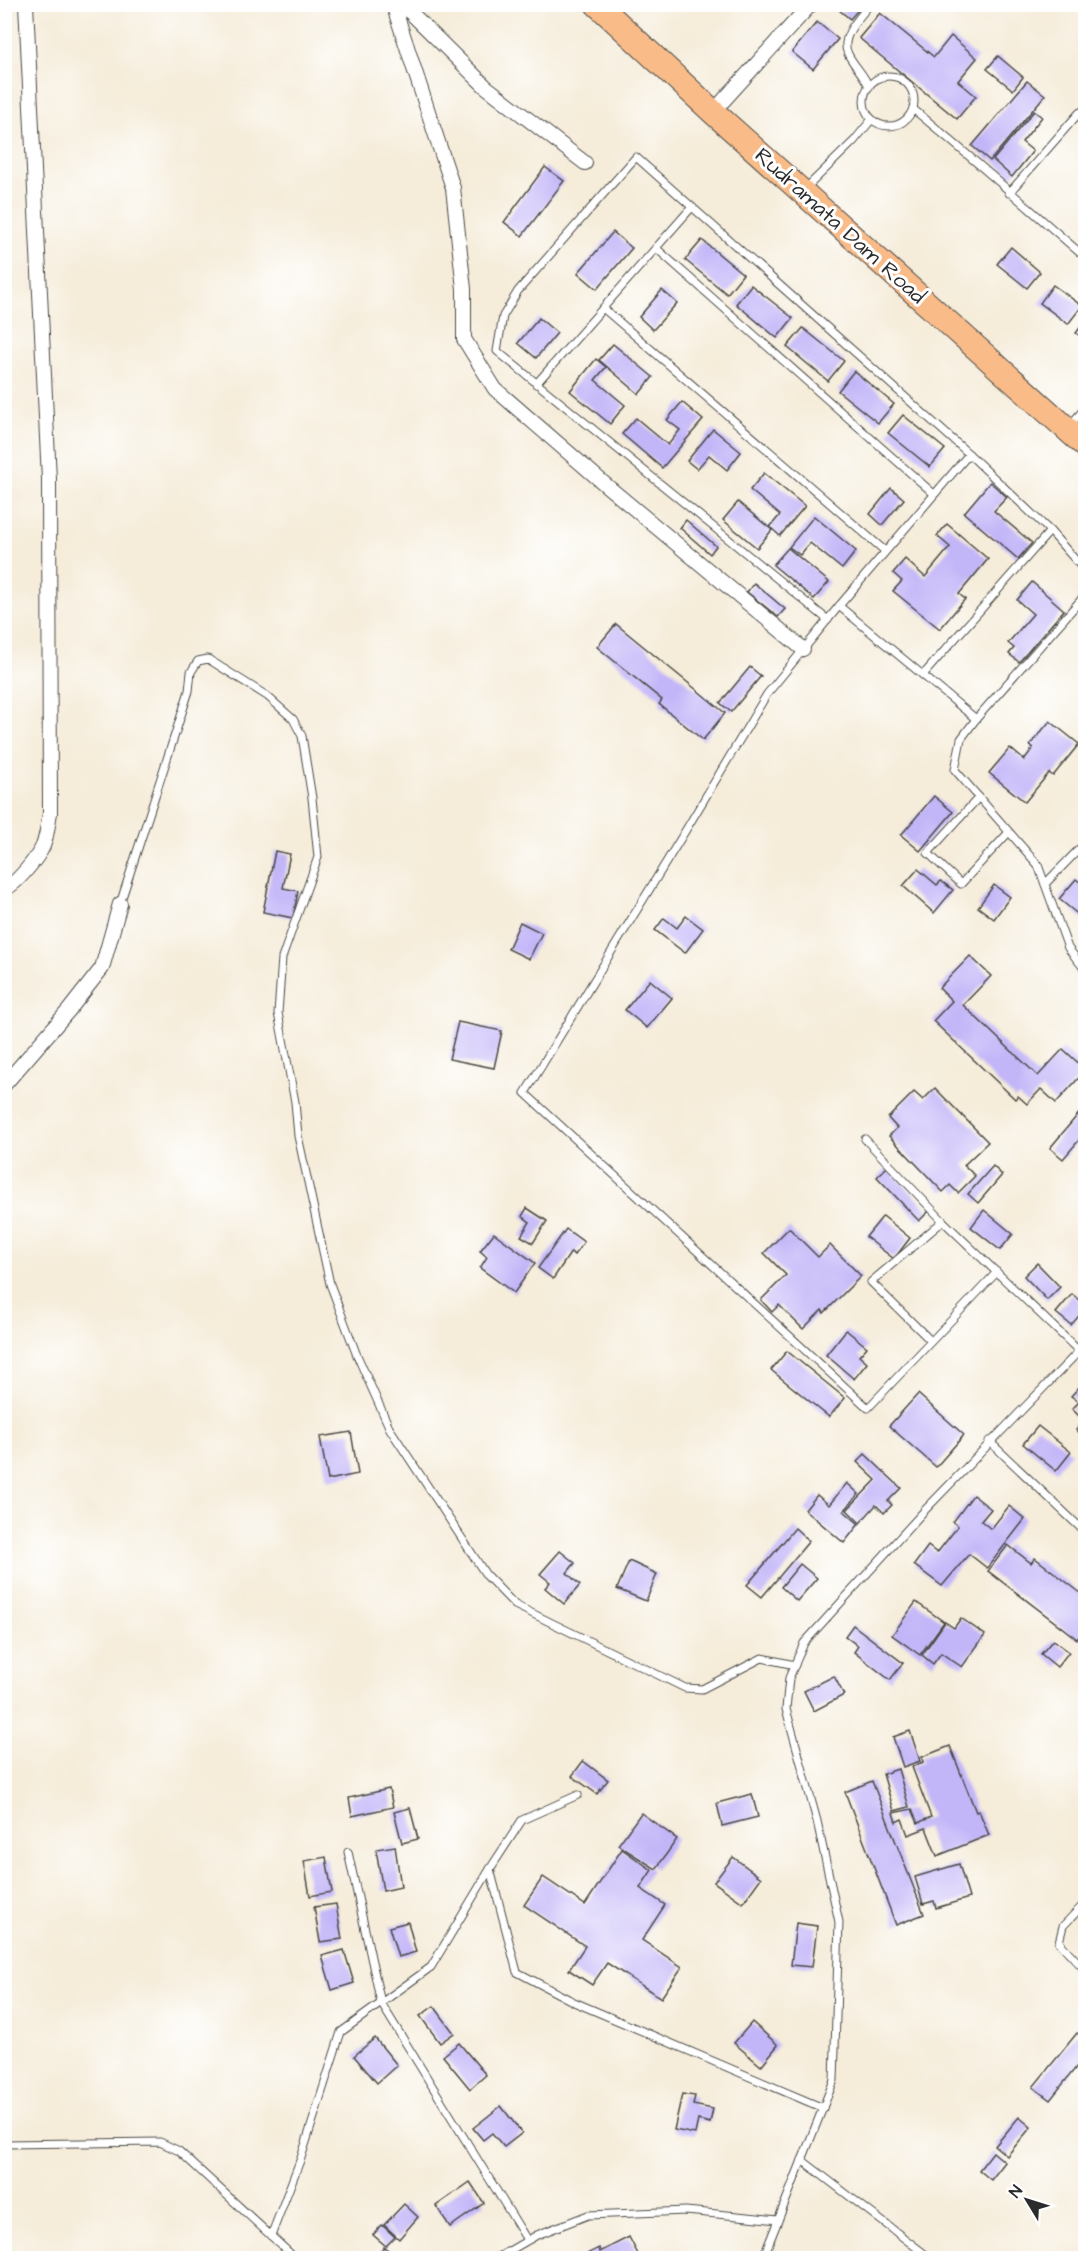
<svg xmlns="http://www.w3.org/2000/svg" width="1090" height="2263" font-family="'Architects Daughter',sans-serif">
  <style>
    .building { fill: #c2b5f8 }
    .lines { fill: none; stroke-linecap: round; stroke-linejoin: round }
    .service-casing { stroke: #494845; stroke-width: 9 }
    .minor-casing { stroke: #494845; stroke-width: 16 }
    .trunk-casing { stroke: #494845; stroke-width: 26 }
    .service { stroke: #fff; stroke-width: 7 }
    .minor { stroke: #fff; stroke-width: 14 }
    .trunk { stroke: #f9bc89; stroke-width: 24 }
    .labels { text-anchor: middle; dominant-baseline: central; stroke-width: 6; stroke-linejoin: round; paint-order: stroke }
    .street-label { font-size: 22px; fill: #2b2b2b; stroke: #fff }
  </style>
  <rect width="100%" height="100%" fill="#fff"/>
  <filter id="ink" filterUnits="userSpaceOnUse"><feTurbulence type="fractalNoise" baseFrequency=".0167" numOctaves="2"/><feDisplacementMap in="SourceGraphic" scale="12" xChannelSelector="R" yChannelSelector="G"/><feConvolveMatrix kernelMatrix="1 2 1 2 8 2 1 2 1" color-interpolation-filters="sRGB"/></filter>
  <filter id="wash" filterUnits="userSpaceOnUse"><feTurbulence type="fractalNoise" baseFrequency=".008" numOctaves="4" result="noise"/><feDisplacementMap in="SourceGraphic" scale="24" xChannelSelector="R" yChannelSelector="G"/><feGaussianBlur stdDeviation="1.35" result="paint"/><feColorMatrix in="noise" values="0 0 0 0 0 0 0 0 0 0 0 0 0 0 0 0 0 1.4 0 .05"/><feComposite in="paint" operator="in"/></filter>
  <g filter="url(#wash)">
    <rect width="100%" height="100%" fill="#f5ecd9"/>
    <g id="blocks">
      <!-- building -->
      <g class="building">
        <polygon points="841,4 863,4 850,19 838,9"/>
        <polygon points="880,13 934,57 951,36 977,58 958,81 976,96 957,119 859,38"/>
        <polygon points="817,22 838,39 813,69 792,52"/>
        <polygon points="998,56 1023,77 1013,90 987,69"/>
        <polygon points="1027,81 1045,95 990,161 972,146"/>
        <polygon points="1034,111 1042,117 1022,142 1033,151 1012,177 993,160"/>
        <polygon points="545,167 564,181 522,236 504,222"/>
        <polygon points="613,232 632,248 597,289 578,273"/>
        <polygon points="702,240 743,274 727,294 685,260"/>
        <polygon points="1011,247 1040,272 1027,288 997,264"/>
        <polygon points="751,285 793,318 777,338 736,304"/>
        <polygon points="1053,285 1082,306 1068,324 1040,303"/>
        <polygon points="662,290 677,303 653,330 639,317"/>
        <polygon points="539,318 557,333 536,358 518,343"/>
        <polygon points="1086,320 1086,340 1076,333"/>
        <polygon points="803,328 844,361 828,381 787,347"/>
        <polygon points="613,344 653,377 639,394 599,360"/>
        <polygon points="596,359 606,367 595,380 625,405 610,424 570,391"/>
        <polygon points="854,371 894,404 878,423 838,391"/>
        <polygon points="682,402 703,420 662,468 622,434 636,418 668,445 680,430 667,420"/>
        <polygon points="903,415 945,449 930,467 888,433"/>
        <polygon points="713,429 741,452 727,470 709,455 697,469 687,461"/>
        <polygon points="764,473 805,506 780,536 770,527 780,515 750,490"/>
        <polygon points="990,482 1007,497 994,511 1032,543 1018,559 964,513"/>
        <polygon points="891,488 904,499 882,525 870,514"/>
        <polygon points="738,502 772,530 757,548 723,520"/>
        <polygon points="814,516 856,551 842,569 810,543 800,555 789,547"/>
        <polygon points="686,520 716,546 710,554 680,528"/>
        <polygon points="947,524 988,559 959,594 965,599 940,629 893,591 902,581 893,573 905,559 925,577 950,547 937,536"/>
        <polygon points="788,548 829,582 814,599 773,565"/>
        <polygon points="1032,582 1064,610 1019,662 1009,654 1014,648 1008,643 1033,614 1017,600"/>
        <polygon points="754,583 785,609 778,617 747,592"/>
        <polygon points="616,624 725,713 703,740 659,704 662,700 597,647"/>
        <polygon points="750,667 761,676 731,712 720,703"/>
        <polygon points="1050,721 1079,744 1053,776 1049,773 1025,802 989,773 1010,748 1024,760 1033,748 1030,745"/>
        <polygon points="934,796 953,812 920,851 901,835"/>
        <polygon points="275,851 290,854 283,888 298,891 293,918 263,912"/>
        <polygon points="918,869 937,885 941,881 953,890 934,913 903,886"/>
        <polygon points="1076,879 1086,887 1086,921 1059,899"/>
        <polygon points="994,885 1010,897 994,919 978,907"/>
        <polygon points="686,916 703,929 685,953 655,930 664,918 677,928"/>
        <polygon points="520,922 542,933 529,959 508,949"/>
        <polygon points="970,956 991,976 963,1005 1038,1076 1063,1049 1086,1070 1056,1103 1041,1089 1027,1104 1018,1096 1015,1099 933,1021 952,1001 939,988"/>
        <polygon points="650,980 672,998 647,1028 625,1010"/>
        <polygon points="458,1022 502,1031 494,1068 449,1059"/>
        <polygon points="935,1088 988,1142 964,1165 975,1176 958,1193 950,1185 943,1192 889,1136 897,1128 888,1118 914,1092 923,1100"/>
        <polygon points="1086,1105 1086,1132 1063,1159 1050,1148"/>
        <polygon points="993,1166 1002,1175 978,1203 968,1194"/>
        <polygon points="887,1167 929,1211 919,1221 877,1177"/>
        <polygon points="527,1208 547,1221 533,1243 521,1236 530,1222 522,1216"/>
        <polygon points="984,1210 1013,1234 1000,1250 971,1227"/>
        <polygon points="883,1216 910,1238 894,1259 866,1237"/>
        <polygon points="789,1228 818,1257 830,1245 861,1276 824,1313 822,1310 803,1329 779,1305 772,1312 761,1300 786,1275 764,1253"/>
        <polygon points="566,1229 584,1242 574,1255 571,1252 553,1279 538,1268"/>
        <polygon points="494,1233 535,1263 514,1293 480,1268 487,1257 480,1251"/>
        <polygon points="1037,1263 1060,1287 1047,1300 1024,1276"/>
        <polygon points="1072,1294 1086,1305 1086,1308 1071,1325 1056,1313"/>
        <polygon points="846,1330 867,1347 859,1356 867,1363 854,1379 826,1355"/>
        <polygon points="787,1351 845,1398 829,1417 771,1370"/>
        <polygon points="1086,1380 1086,1438 1076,1430 1084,1421 1072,1409 1079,1402 1071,1396"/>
        <polygon points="918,1394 964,1435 936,1467 889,1426"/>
        <polygon points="1038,1426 1071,1452 1056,1471 1023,1444"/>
        <polygon points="351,1432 358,1474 328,1480 320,1437"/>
        <polygon points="865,1454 901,1488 888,1501 892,1505 884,1513 876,1505 860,1523 847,1510 876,1480 857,1462"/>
        <polygon points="847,1483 859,1494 844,1511 859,1524 844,1543 805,1510 817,1495 829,1505"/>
        <polygon points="973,1495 991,1509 981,1521 991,1529 1009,1506 1025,1519 987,1568 969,1554 942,1586 914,1565 928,1546 937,1553 958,1526 953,1522"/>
        <polygon points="795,1528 809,1541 762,1597 747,1585"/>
        <polygon points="1008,1545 1031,1563 1035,1558 1086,1597 1086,1628 1077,1639 988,1571"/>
        <polygon points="560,1551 575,1563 567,1573 580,1585 564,1604 545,1588 550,1582 540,1574"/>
        <polygon points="629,1561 657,1574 646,1601 617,1589"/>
        <polygon points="800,1564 817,1578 797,1601 781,1587"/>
        <polygon points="916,1602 944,1622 920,1655 892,1635"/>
        <polygon points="961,1618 985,1635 962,1667 941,1653 933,1664 922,1655 945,1622 954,1628"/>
        <polygon points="853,1625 903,1663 890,1680 854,1652 858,1646 845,1636"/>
        <polygon points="1053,1640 1069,1652 1057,1667 1041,1654"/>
        <polygon points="834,1676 844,1695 814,1711 804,1691"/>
        <polygon points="910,1731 920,1761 903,1767 893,1737"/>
        <polygon points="950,1746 976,1812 979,1811 989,1835 937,1856 926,1828 908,1835 902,1819 896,1822 893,1813 912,1809 918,1823 931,1817 912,1767 923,1762 922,1757"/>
        <polygon points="583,1761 608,1780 597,1794 572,1776"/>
        <polygon points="898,1769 909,1807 894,1811 883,1774"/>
        <polygon points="872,1781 924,1914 896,1925 845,1792"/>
        <polygon points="389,1789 393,1807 352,1816 349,1798"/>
        <polygon points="752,1794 758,1817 722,1826 717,1803"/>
        <polygon points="410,1808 418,1839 402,1843 394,1812"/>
        <polygon points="641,1813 677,1839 656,1869 618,1845"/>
        <polygon points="395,1846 401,1887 383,1891 376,1849"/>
        <polygon points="622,1849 652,1870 640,1888 665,1905 642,1940 682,1967 661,1998 607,1963 592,1985 569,1970 585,1946 524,1905 543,1877 585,1905"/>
        <polygon points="326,1857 332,1892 310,1896 304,1861"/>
        <polygon points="733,1857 761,1878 743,1903 714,1882"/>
        <polygon points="959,1864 969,1898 936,1908 934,1901 923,1904 915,1877"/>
        <polygon points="336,1904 342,1939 320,1942 314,1907"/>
        <polygon points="408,1922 416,1952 398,1957 389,1927"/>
        <polygon points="796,1923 817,1926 812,1967 791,1965"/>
        <polygon points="344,1950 354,1983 332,1990 322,1956"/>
        <polygon points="434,2006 454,2033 440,2043 420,2016"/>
        <polygon points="752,2022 778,2045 761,2066 734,2043"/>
        <polygon points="1077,2033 1086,2040 1086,2055 1050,2100 1033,2087"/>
        <polygon points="375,2038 397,2065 377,2083 354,2056"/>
        <polygon points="459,2043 486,2075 470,2089 443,2056"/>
        <polygon points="682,2094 695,2096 693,2105 713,2109 710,2123 698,2120 695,2134 674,2130"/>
        <polygon points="501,2106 522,2133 504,2147 492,2133 483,2140 473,2128"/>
        <polygon points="1019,2117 1031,2127 1007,2156 995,2146"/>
        <polygon points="993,2152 1005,2162 991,2180 979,2170"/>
        <polygon points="470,2182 484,2203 450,2227 436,2206"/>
        <polygon points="404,2204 418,2217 399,2239 384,2225"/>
        <polygon points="382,2225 395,2237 386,2246 373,2235"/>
        <polygon points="629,2237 640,2258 579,2258 599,2248 600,2252"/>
        <polygon points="384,2247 398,2258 374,2258"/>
      </g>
    </g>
  </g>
  <g filter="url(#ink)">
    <use href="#blocks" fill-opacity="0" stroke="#494845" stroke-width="1.5"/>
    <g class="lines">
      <!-- service casing -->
      <g class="service-casing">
        <g id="service">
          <circle cx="889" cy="101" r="25"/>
          <path d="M869,87C864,74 854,66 848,54C839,37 860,17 870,4"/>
          <path d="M913,109C972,157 1028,208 1086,258"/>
          <polyline points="805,189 854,141 872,119"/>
          <polyline points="1009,193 1079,113 1086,109"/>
          <polyline points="656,248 934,494"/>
          <polyline points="603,308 885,551"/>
          <polyline points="536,384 692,207"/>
          <polyline points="1070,425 1086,407"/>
          <polyline points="969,454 839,606 767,694 684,833 525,1093 868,1408 997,1272"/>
          <polyline points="1086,594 976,719 961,739 955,770 1038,865 1068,948 1086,971"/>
          <polyline points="839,606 976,719"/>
          <polyline points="828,620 497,351 503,316 518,291 636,157 969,454 1050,531 1086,572"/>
          <polyline points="923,675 1050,531"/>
          <polyline points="979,797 928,853 961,884 1009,832"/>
          <polyline points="1045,884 1086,842"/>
          <polyline points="120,904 189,691 191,672 198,661 208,659 267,696 293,719 302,736 312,798 318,857 282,958 278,1013 295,1102 298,1136 330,1284 356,1353 390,1429 486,1575 515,1605 685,1688 702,1689 762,1658 795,1665"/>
          <polyline points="865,1139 943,1221 1079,1351"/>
          <polyline points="931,1341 871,1282 943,1221"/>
          <polyline points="989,1441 1086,1533"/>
          <polyline points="578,1795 522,1820 490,1869 517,1972 574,2002 823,2108"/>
          <polyline points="348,1852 381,2003 527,2240"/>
          <polyline points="1086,1902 1063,1926 1059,1942 1086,1971"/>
          <polyline points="4,2144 160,2142 179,2151 295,2258"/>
          <polyline points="802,2160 930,2258"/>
          <polyline points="271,2236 301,2158 341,2032 431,1967 490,1869"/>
          <polyline points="497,2258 537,2235 588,2215 686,2211 778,2220"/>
          <polyline points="763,2258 834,2080 839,1922 817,1821 786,1709 789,1678 804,1643 924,1511 1086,1344"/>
        </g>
      </g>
      <!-- minor casing -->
      <g class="minor-casing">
        <g id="minor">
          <polyline points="393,4 453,188 464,289 464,339 495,389 607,486 803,649"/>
          <polyline points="402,4 485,86 585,163"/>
          <polyline points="713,112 811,4"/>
          <path d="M4,889C16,885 38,857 43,846C47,836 48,823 50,813L49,479L26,4"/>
          <polyline points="4,1085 69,1010 102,968 120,904"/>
        </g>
      </g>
      <!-- trunk casing -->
      <g class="trunk-casing">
        <polyline id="trunk" points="597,4 713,112 1086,446"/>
      </g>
      <!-- service -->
      <use href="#service" class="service"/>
      <!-- minor -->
      <use href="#minor" class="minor"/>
      <!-- trunk -->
      <use href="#trunk" class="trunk"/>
    </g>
  </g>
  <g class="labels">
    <!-- street labels -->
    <g class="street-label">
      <text transform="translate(840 226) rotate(42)">Rudramata Dam Road</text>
    </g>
  </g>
  <!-- margin -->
  <rect width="1090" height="2263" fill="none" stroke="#fff" stroke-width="24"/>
  <!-- north arrow -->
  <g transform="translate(1027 2200) rotate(308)" stroke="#ffffff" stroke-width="4.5" paint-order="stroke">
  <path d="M0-4.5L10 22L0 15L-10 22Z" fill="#2b2b2b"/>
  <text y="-9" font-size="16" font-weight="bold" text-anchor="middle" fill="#2b2b2b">N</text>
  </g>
</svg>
